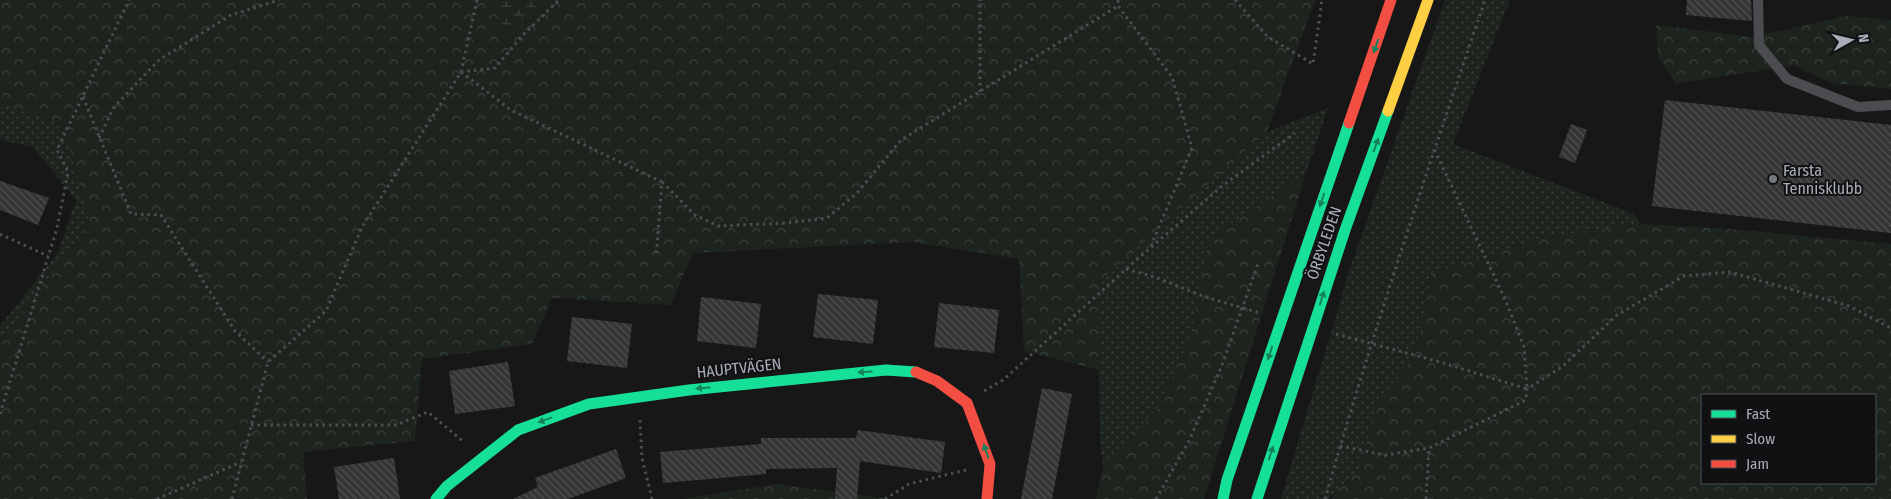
<svg xmlns="http://www.w3.org/2000/svg" width="1891" height="499" font-family="'Fira Sans Condensed',sans-serif">
  <style>
    .grass { fill: url(#grass-dots) }
    .forest { fill: url(#forest-crowns); fill-rule: evenodd }
    .wetland { fill: url(#wetland-marsh) }
    .building { fill: url(#building-back-hatch) }
    .lines { fill: none; stroke-linecap: round; stroke-linejoin: round }
    .path { stroke: #4d4e52; stroke-width: 3; stroke-dasharray: 2.5 4; stroke-linecap: butt }
    .lane { stroke: #4b4c50; stroke-width: 10 }
    .fast { stroke: #16e098; stroke-width: 11 }
    .slow { stroke: #ffcf43; stroke-width: 11 }
    .jam { stroke: #f24e42; stroke-width: 11 }
    .oneway { fill: #14835c }
    .poi-dot { fill: #757880; stroke: #111113; stroke-width: 2 }
    .labels { text-anchor: middle; dominant-baseline: central; stroke-width: 4; stroke-linejoin: round; paint-order: stroke }
    .poi-label { font-size: 16px; fill: #a8adb8; stroke: #111113; text-anchor: start }
    .street-label { font-size: 16px; fill: #a8adb8; stroke: #111113 }
  </style>
  <defs>
    <pattern id="grass-dots" width="8" height="8" patternUnits="userSpaceOnUse" patternTransform="scale(1.25)"><rect width="8" height="8" fill="#1d241e"/><path d="M2 2h.1M6 6h.1" fill="none" stroke="#3b413d" stroke-width="1.8" stroke-linecap="round"/></pattern>
    <pattern id="forest-crowns" width="20" height="18" patternUnits="userSpaceOnUse" patternTransform="scale(1.25)"><rect width="20" height="18" fill="#1d241e"/><path d="M2 6a3 3 0 1 1 6 0M12 15a3 3 0 1 1 6 0" fill="none" stroke="#3b413d"/></pattern>
    <pattern id="wetland-marsh" width="20" height="14" patternUnits="userSpaceOnUse" patternTransform="scale(1.25)"><rect width="20" height="14" fill="#1d241e"/><path d="M1 5h8M5 5V1M11 12h8M15 12V8" fill="none" stroke="#3b413d"/></pattern>
    <pattern id="building-back-hatch" width="6" height="6" patternUnits="userSpaceOnUse" patternTransform="scale(1.25)"><rect width="6" height="6" fill="#353536"/><path d="M-1 5l2 2M0 0l6 6M5-1l2 2" fill="none" stroke="#4f5051"/></pattern>
  </defs>
  <rect width="100%" height="100%" fill="#171717"/>
  <!-- grass -->
  <g class="grass">
    <polygon points="1445,0 1510,0 1453,144 1634,214 1641,224 1543,237 1467,263 1431,273 1421,330 1406,369 1380,397 1359,471 1328,499 1281,499 1351,265"/>
    <polygon points="0,104 63,124 90,223 0,342 0,326 58,252 76,200 33,147 0,140"/>
    <polygon points="1328,108 1306,173 1209,239 1191,335 1159,406 1103,467 1100,439 1097,283 1267,132"/>
  </g>
  <!-- forest -->
  <g class="forest">
    <polygon points="0,0 1315,0 1267,132 1097,283 1099,370 1024,351 1019,259 912,242 693,253 671,305 552,298 532,344 422,359 415,441 303,452 307,499 0,499 0,342 90,223 63,124 0,104"/>
    <polygon points="1846,16 1891,20 1891,89 1832,83 1794,65 1676,84 1658,56 1656,25 1752,37"/>
    <polygon points="1306,173 1204,499 1096,499 1103,467 1159,406 1191,335 1209,239"/>
    <path d="M1641,224L1717,228L1891,244V499H1332L1333,495L1359,471L1380,397L1406,369L1421,330L1431,273L1467,263L1543,237ZM1702,395H1875V483H1702Z"/>
    <polygon points="777,484 889,499 683,499"/>
  </g>
  <!-- wetland -->
  <polygon class="wetland" points="500,0 542,0 521,18 509,33 497,27"/>
  <!-- building -->
  <g class="building">
    <polygon points="1687,0 1751,0 1752,21 1686,15"/>
    <polygon points="1665,100 1891,125 1891,233 1652,206"/>
    <polygon points="1571,124 1587,130 1575,163 1559,157"/>
    <polygon points="0,181 49,198 38,225 0,210"/>
    <polygon points="818,294 878,300 873,344 813,337"/>
    <polygon points="701,297 761,304 756,348 697,341"/>
    <polygon points="939,303 999,310 994,353 934,347"/>
    <polygon points="572,317 632,324 627,368 567,361"/>
    <polygon points="508,362 515,406 455,414 449,371"/>
    <polygon points="1042,388 1072,394 1052,499 1021,499"/>
    <polygon points="858,430 945,442 941,473 860,461 857,499 835,499 837,468 766,469 766,474 663,483 660,452 761,444 761,438 856,438"/>
    <polygon points="616,449 626,478 568,499 513,499 538,487 535,478"/>
    <polygon points="394,458 400,499 339,499 334,467"/>
  </g>
  <g class="lines">
    <!-- path -->
    <g class="path">
      <polyline points="1118,0 1118,6 1172,77 1192,148 1151,246"/>
      <polyline points="1235,0 1268,37 1313,64 1322,0"/>
      <polyline points="461,72 511,110 662,182 656,257"/>
      <polyline points="461,72 495,68 524,34 559,0"/>
      <polyline points="980,92 980,0"/>
      <polyline points="83,97 131,214 161,215 235,331 268,362"/>
      <polyline points="99,138 114,107 159,60 231,15 279,0"/>
      <polyline points="662,182 695,215 718,226 786,223 827,218 858,192 901,140 1118,6"/>
      <polyline points="0,234 48,256"/>
      <polyline points="1126,269 1155,277 1205,297 1260,313"/>
      <polyline points="1336,334 1440,362 1527,389 1524,347 1505,299 1435,151"/>
      <polyline points="984,391 1003,380 1134,262 1222,186 1295,133"/>
      <polyline points="0,414 57,228 68,172 57,150 129,0"/>
      <polyline points="640,420 642,458 652,499"/>
      <polyline points="251,425 396,425 428,412 465,443"/>
      <polyline points="1340,446 1385,455 1429,448 1526,400 1527,389 1562,367 1617,315 1684,276 1730,272 1849,306 1891,328"/>
      <polyline points="157,499 241,462"/>
      <polyline points="232,499 268,362 326,311 362,227 461,72 477,0"/>
      <polyline points="885,499 909,484 966,470"/>
      <polyline points="1156,499 1189,441 1222,365 1258,264"/>
      <path d="M1325,499C1373,331 1429,165 1485,0"/>
      <polyline points="1426,499 1429,448"/>
    </g>
    <!-- lane -->
    <polyline class="lane" points="1758,0 1759,45 1787,79 1858,107 1891,105"/>
    <!-- fast -->
    <g class="fast">
      <polyline points="436,499 447,486 518,430 589,404 689,390 886,370 916,372"/>
      <polyline points="1223,499 1227,480 1349,123"/>
      <polyline points="1257,499 1345,230 1388,111"/>
    </g>
    <!-- slow -->
    <polyline class="slow" points="1388,111 1428,0"/>
    <!-- jam -->
    <g class="jam">
      <polyline points="1349,123 1391,0"/>
      <polyline points="916,372 937,381 967,403 990,464 987,499"/>
    </g>
  </g>
  <!-- one-way arrows -->
  <defs><path id="oneway-solid" d="M-6-.8H1V-3.2L6.5 0L1 3.2V.8H-6Z" transform="scale(1.25)"/></defs>
  <g class="oneway">
    <use href="#oneway-solid" transform="translate(1376 46) rotate(109)"/>
    <use href="#oneway-solid" transform="translate(1376 145) rotate(-70)"/>
    <use href="#oneway-solid" transform="translate(1322 200) rotate(109)"/>
    <use href="#oneway-solid" transform="translate(1322 298) rotate(-72)"/>
    <use href="#oneway-solid" transform="translate(1270 353) rotate(109)"/>
    <use href="#oneway-solid" transform="translate(865 372) rotate(176)"/>
    <use href="#oneway-solid" transform="translate(703 388) rotate(174)"/>
    <use href="#oneway-solid" transform="translate(545 420) rotate(160)"/>
    <use href="#oneway-solid" transform="translate(986 451) rotate(-109)"/>
    <use href="#oneway-solid" transform="translate(1271 453) rotate(-72)"/>
  </g>
  <!-- markers -->
  <circle class="poi-dot" cx="1773" cy="179" r="5"/>
  <g class="labels">
    <!-- poi labels -->
    <g class="poi-label">
      <text x="1783" y="170">Farsta<tspan x="1783" dy="18">Tennisklubb</tspan></text>
    </g>
    <!-- street labels -->
    <g class="street-label">
      <text transform="translate(1324 243) rotate(-71)">ÖRBYLEDEN</text>
      <text transform="translate(739 368) rotate(-6)">HAUPTVÄGEN</text>
    </g>
  </g>
  <!-- legend -->
  <rect x="1701" y="394" width="175" height="90" fill="#111113" stroke="#4d4f55"/>
  <rect x="1711" y="410" width="25" height="8" fill="#16e098" stroke="#4d4f55"/>
  <text x="1746" y="419" font-size="15" fill="#a8adb8">Fast</text>
  <rect x="1711" y="435" width="25" height="8" fill="#ffcf43" stroke="#4d4f55"/>
  <text x="1746" y="444" font-size="15" fill="#a8adb8">Slow</text>
  <rect x="1711" y="460" width="25" height="8" fill="#f24e42" stroke="#4d4f55"/>
  <text x="1746" y="469" font-size="15" fill="#a8adb8">Jam</text>
  <!-- north arrow -->
  <g transform="translate(1851 40) rotate(82)" stroke="#111113" stroke-width="4" paint-order="stroke">
  <path d="M0-4L9 19L0 12L-9 19Z" fill="#a8adb8"/>
  <text y="-8" font-size="14" font-weight="bold" text-anchor="middle" fill="#a8adb8">N</text>
  </g>
</svg>
